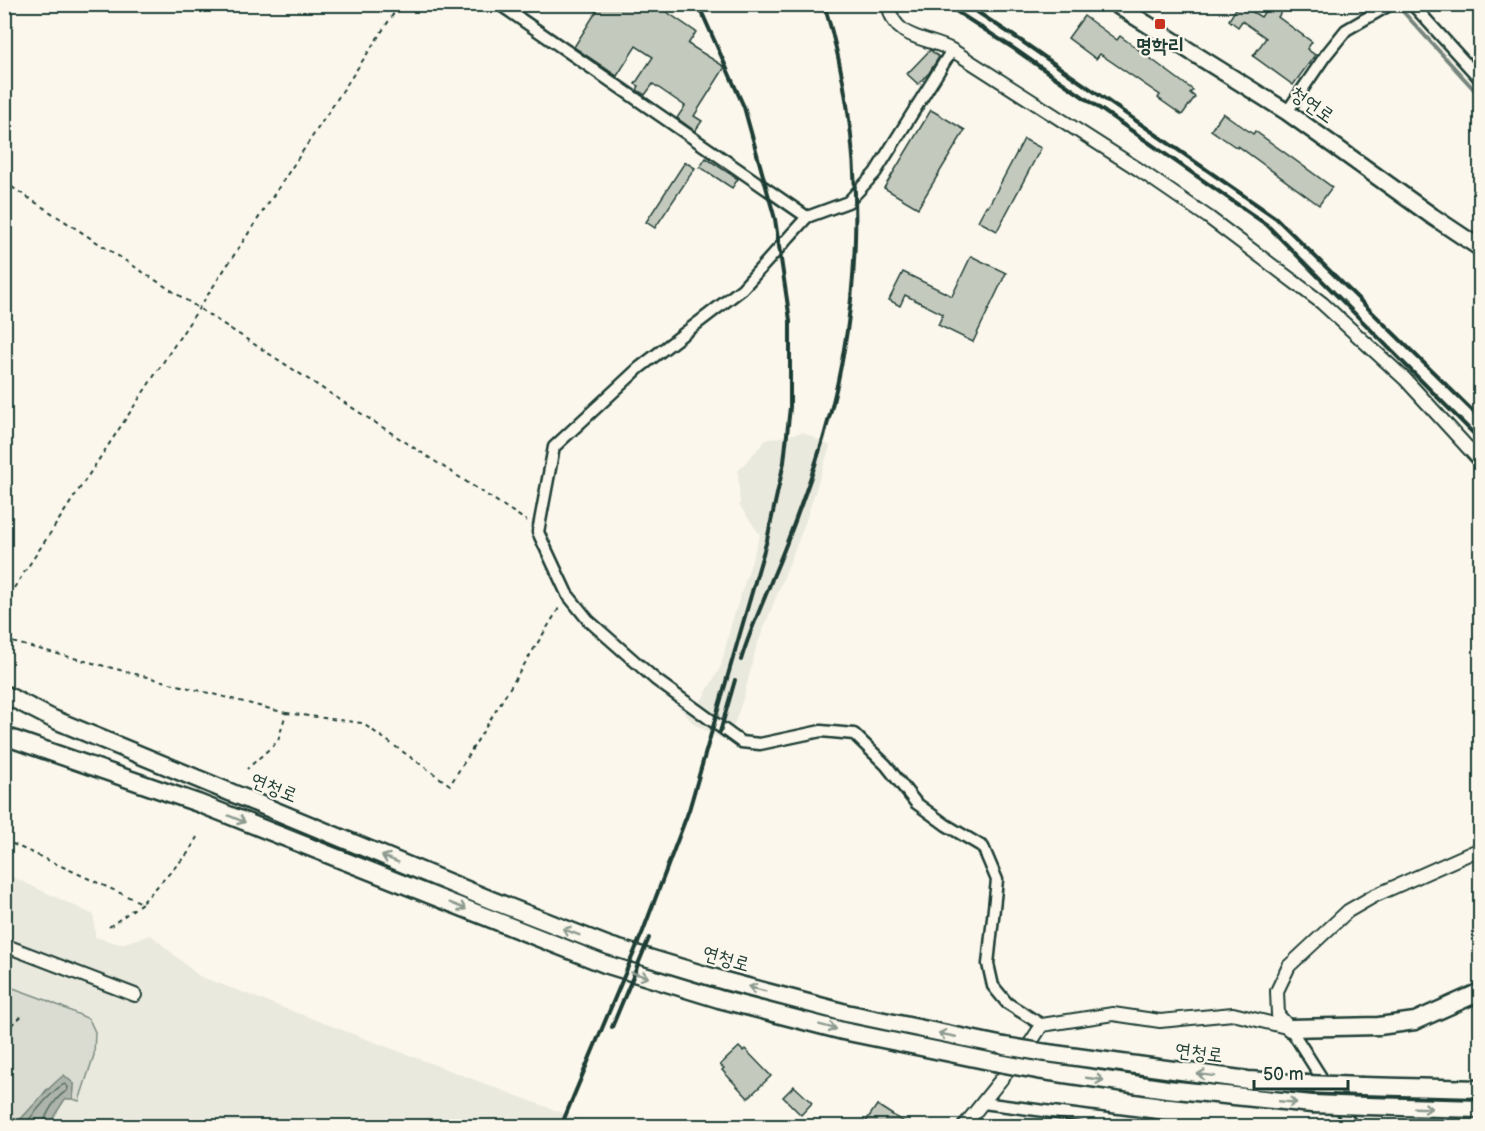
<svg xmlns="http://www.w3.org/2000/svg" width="1485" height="1131" font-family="'Balsamiq Sans','Poor Story',sans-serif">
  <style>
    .built { fill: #eae9de }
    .green { fill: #dbdcd1; stroke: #7d8c82; stroke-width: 1.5 }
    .water { fill: #adb4aa; stroke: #74847b; stroke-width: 1.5 }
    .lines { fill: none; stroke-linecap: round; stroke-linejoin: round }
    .shore { stroke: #586d63; stroke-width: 1.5 }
    .stream { stroke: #74847b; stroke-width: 4 }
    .building { fill: #c4c9be; stroke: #1f3d34; stroke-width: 1.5 }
    .minor-casing { stroke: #1f3d34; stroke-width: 15 }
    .tertiary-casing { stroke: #1f3d34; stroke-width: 16 }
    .secondary-casing { stroke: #1f3d34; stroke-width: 20 }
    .trunk-casing { stroke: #1f3d34; stroke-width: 21 }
    .path { stroke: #1f3d34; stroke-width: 2; stroke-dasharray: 4.5 4.5; stroke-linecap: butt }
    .minor { stroke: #fbf7ec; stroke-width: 10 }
    .tertiary { stroke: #fbf7ec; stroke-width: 12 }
    .secondary { stroke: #fbf7ec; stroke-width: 15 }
    .trunk { stroke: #fbf7ec; stroke-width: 16 }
    .rail { stroke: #1f3d34; stroke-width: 4 }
    .trunk-bridge-casing { stroke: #1f3d34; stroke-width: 21; stroke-linecap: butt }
    .trunk-bridge { stroke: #fbf7ec; stroke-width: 16 }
    .oneway { stroke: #8d9a90 }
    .poi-dot { fill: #c8321e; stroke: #fbf7ec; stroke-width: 2 }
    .labels { text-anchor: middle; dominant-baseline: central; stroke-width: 4.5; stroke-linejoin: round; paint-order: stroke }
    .poi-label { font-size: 20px; font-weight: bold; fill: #1f3d34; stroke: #fbf7ec }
    .street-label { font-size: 20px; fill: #1f3d34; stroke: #fbf7ec }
  </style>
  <rect width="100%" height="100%" fill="#fbf7ec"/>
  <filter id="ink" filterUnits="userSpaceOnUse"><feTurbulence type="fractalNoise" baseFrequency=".0167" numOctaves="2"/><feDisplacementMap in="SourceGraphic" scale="12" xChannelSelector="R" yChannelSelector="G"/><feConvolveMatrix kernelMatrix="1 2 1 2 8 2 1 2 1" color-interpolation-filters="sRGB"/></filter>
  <g filter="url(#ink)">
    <!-- built -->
    <g class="built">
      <polygon points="803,432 830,446 804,526 756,648 744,696 728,742 695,725 673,701 680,691 696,710 721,666 731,625 760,535 740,506 738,471 766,440"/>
      <polygon points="4,873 94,915 95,937 120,944 151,935 199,976 597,1126 5,1126"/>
    </g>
    <!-- green -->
    <polygon class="green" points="5,985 46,1000 89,1019 95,1032 94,1055 79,1101 73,1099 74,1084 47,1089 33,1108 14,1126 5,1126"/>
    <!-- water -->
    <path class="water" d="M64,1075L74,1084L73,1099H65L48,1126H14C31,1109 45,1090 64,1075Z"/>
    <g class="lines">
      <!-- shore -->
      <path class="shore" d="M23,1126C33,1116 53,1088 65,1084L68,1087L67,1091C56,1096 45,1115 43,1126"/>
      <!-- stream -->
      <polyline class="stream" points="1396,4 1480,96"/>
    </g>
    <!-- building -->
    <g class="building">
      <polygon points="601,4 663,4 661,8 696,32 688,44 725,67 694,116 702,121 695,131 677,118 685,106 653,84 645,95 637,90 639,86 635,84 653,57 636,46 617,76 574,47"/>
      <polygon points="1239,4 1261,17 1270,4 1286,4 1278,17 1312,42 1307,49 1315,55 1293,85 1253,56 1266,38 1242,21 1238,27 1229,20"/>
      <polygon points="1084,16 1117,40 1120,36 1193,90 1190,93 1195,97 1182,115 1158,98 1160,95 1100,54 1096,59 1068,38"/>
      <polygon points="930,50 939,57 929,73 918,84 907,74"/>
      <polygon points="931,110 965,130 918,208 884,188"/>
      <polygon points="1223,113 1253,134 1255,131 1332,187 1319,205 1238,146 1237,148 1211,130"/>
      <polygon points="1024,139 1041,148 997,231 978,221 986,206 988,207"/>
      <polygon points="706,158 738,179 732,188 700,167"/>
      <polygon points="685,162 695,168 655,228 646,222"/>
      <polygon points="971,256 1006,273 973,342 938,325 943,314 905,295 900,306 889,300 903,272 952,296"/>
      <polygon points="739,1047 743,1051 745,1049 771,1076 748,1098 722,1070 724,1068 720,1065"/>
      <polygon points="794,1086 812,1103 801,1115 783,1097"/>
      <polygon points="877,1105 910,1126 874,1126 866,1121"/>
    </g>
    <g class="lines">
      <!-- minor casing -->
      <g class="minor-casing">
        <g id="minor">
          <polyline points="499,4 807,217 742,289 639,368 554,447 538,532 567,594 588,620 656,680 741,742 760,744 821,731 854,734 886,765 916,803 946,825 983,847 997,880 988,964 993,986 1007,1003 1042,1025"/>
          <polyline points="1412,4 1480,79"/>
          <polyline points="1287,112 1325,56 1346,30 1391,4"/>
          <polyline points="807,217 848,202 875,173 952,50"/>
          <polyline points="1290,1028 1352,1126"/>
          <polyline points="983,1103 1160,1126"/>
        </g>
      </g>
      <!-- tertiary casing -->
      <g class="tertiary-casing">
        <g id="tertiary">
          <path d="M891,4L889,8C896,40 927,37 952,50L1138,169L1208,217L1322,303L1405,379L1480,461"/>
          <polyline points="4,945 135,995"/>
          <polyline points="964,1126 1031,1042 1042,1025 1113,1014 1160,1021 1233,1014 1290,1028 1278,1015 1277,991 1289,966 1348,911 1374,896 1480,849"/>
        </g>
      </g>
      <!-- secondary casing -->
      <g class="secondary-casing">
        <polyline id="secondary" points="1115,4 1287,112 1432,216 1480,248"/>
      </g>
      <!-- trunk casing -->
      <g class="trunk-casing">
        <g id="trunk">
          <polyline points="4,694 53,719 491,900 609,946 725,981 846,1013 1004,1046"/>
          <polyline points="4,736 198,803 605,964 719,999 843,1031 994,1062"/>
          <polyline points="1290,1028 1379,1026 1415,1021 1480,992"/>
          <polyline points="1047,1053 1248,1080 1306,1084"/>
          <polyline points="1037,1070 1167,1089 1312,1104"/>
          <polyline points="1362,1086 1480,1089"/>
          <polyline points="1366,1106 1480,1109"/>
        </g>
      </g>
      <!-- path -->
      <g class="path">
        <polyline points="4,182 527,521"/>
        <polyline points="4,603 400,4"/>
        <polyline points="4,640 286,713 278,741 247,769"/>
        <polyline points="286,713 362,723 450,785 561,605"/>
        <polyline points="4,840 142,903 189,852 197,837"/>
        <polyline points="109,927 142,903"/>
        <polyline points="4,1031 24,1014"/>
      </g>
      <!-- minor -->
      <use href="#minor" class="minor"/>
      <!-- tertiary -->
      <use href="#tertiary" class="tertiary"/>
      <!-- secondary -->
      <use href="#secondary" class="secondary"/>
      <!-- trunk -->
      <use href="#trunk" class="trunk"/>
      <!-- rail -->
      <g class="rail">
        <polyline points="945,4 1013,48 1267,225 1480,440"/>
        <polyline points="965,4 1020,40 1276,218 1480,418"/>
        <path d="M741,660C749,632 762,606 772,579C788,542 802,503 815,465C864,318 870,153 824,4"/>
        <polyline points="720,732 735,680"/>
        <polyline points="612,1027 649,938"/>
        <polyline points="561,1126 643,931 689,810 767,540 784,462 790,407 790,320 775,219 744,107 703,15 696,4"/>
      </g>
      <!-- trunk-bridge casing -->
      <g class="trunk-bridge-casing">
        <g id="trunk-bridge">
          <polyline points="1004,1046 1047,1053"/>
          <polyline points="994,1062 1037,1070"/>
          <polyline points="1306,1084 1362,1086"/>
          <polyline points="1312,1104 1366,1106"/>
        </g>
      </g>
      <!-- trunk-bridge -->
      <use href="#trunk-bridge" class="trunk-bridge"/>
    </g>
    <!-- one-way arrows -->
    <defs><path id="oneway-shaft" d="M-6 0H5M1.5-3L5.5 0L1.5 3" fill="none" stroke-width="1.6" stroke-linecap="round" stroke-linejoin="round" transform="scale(1.5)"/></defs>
    <g class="oneway">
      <use href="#oneway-shaft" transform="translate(237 819) rotate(22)"/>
      <use href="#oneway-shaft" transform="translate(390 859) rotate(-158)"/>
      <use href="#oneway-shaft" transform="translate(458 906) rotate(22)"/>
      <use href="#oneway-shaft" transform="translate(571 932) rotate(-159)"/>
      <use href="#oneway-shaft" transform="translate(640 975) rotate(17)"/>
      <use href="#oneway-shaft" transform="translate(757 989) rotate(-165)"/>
      <use href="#oneway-shaft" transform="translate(828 1027) rotate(15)"/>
      <use href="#oneway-shaft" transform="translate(947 1035) rotate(-169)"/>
      <use href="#oneway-shaft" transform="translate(1206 1075) rotate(-173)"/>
      <use href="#oneway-shaft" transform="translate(1095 1079) rotate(8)"/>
      <use href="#oneway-shaft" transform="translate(1288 1102) rotate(5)"/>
      <use href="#oneway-shaft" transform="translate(1423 1108) rotate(2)"/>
    </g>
  </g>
  <!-- markers -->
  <rect class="poi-dot" x="1154" y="18" width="12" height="12" rx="3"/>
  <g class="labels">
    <!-- poi labels -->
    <g class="poi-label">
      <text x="1160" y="46">명학리</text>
    </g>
    <!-- street labels -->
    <g class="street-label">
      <text transform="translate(1312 105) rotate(35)">청연로</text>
      <text transform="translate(274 788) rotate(22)">연청로</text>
      <text transform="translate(726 959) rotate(16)">연청로</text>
      <text transform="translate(1199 1053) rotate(7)">연청로</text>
    </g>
  </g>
  <!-- margin -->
  <rect width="1485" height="1131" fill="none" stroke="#fbf7ec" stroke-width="24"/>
  <rect x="12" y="12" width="1461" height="1107" fill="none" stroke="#1f3d34" stroke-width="2" filter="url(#ink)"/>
  <!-- scale -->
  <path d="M1254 1080v9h94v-9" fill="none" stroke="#1f3d34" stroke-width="3"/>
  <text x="1263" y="1080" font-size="18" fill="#1f3d34" stroke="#fbf7ec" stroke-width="4.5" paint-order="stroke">50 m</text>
</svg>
